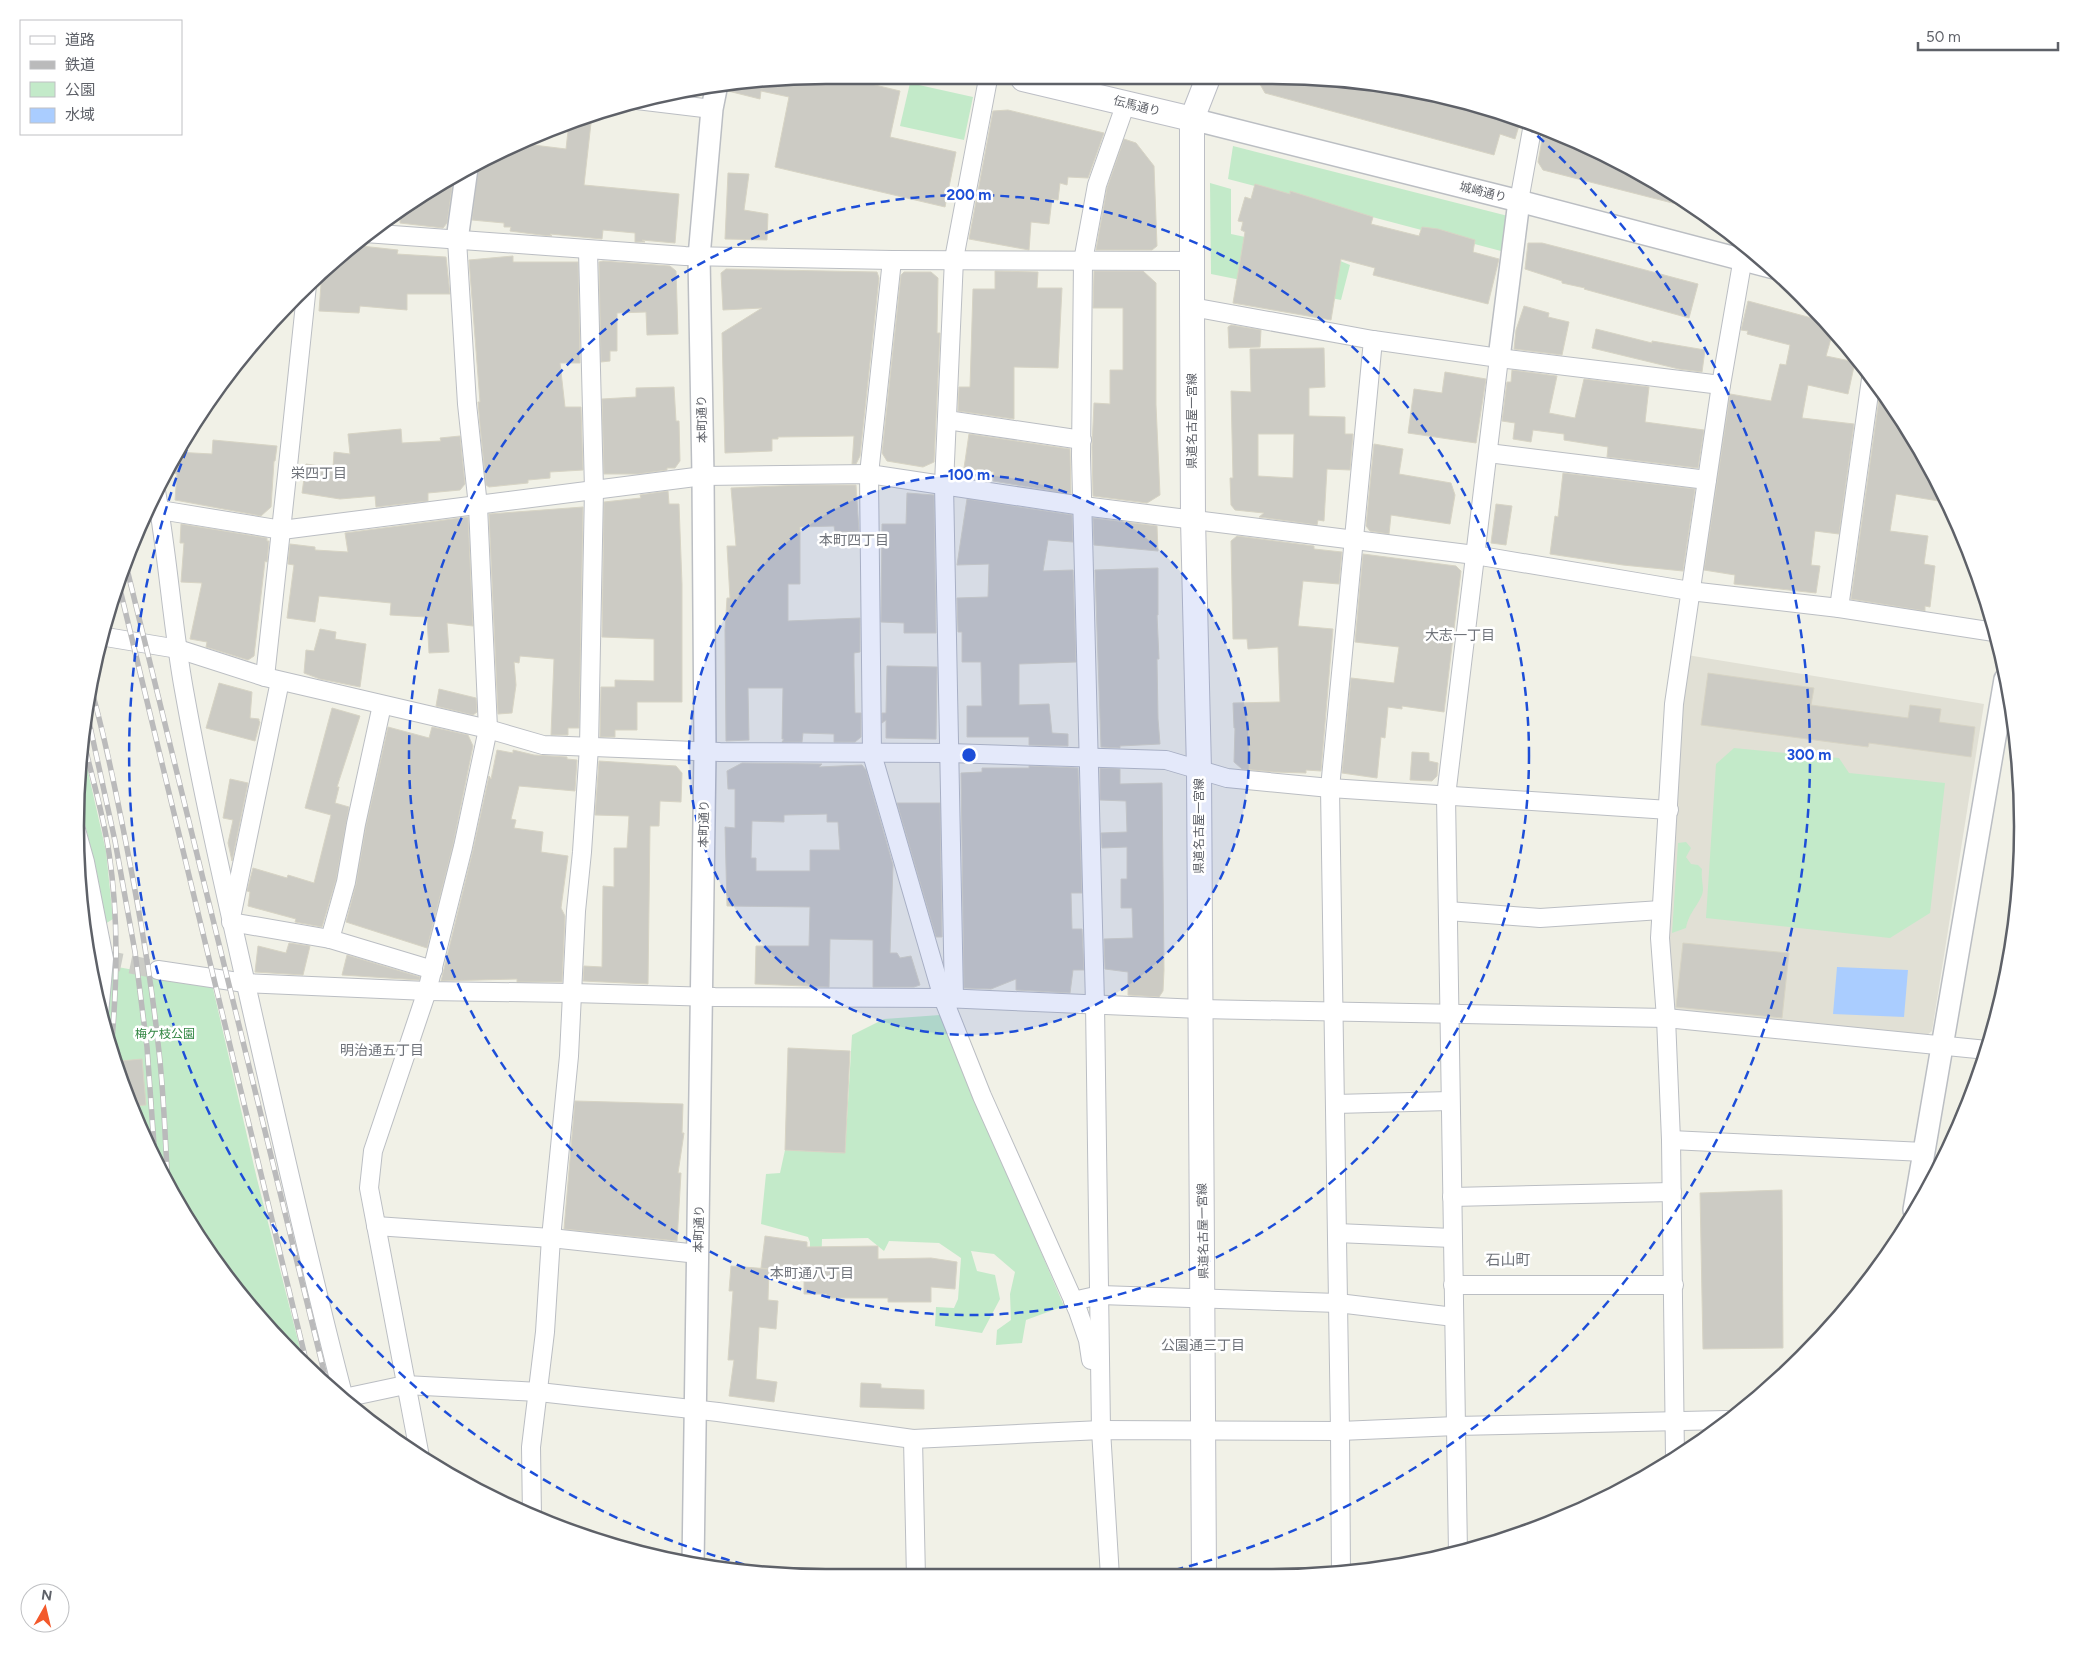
<svg xmlns="http://www.w3.org/2000/svg" width="2098" height="1653" font-family="Figtree,'Noto Sans JP',sans-serif">
  <style>
    .education { fill: #e1e0d5 }
    .green { fill: #c3eac9 }
    .water { fill: #aacdff }
    .building { fill: #cccbc4; stroke: #d7d4c5; fill-rule: evenodd }
    .lines { fill: none; stroke-linecap: round; stroke-linejoin: round }
    .minor-tunnel { stroke: #cccdc7; stroke-width: 18; stroke-dasharray: 18 9; stroke-linecap: butt }
    .minor-casing { stroke: #bbbec3; stroke-width: 20 }
    .tertiary-casing { stroke: #bbbec3; stroke-width: 24 }
    .secondary-casing { stroke: #bcbec5; stroke-width: 26 }
    .minor { stroke: #fff; stroke-width: 18 }
    .tertiary { stroke: #fff; stroke-width: 21 }
    .secondary { stroke: #fff; stroke-width: 24 }
    .rail-casing { stroke: #bababb; stroke-width: 5.5 }
    .rail { stroke: #fff; stroke-width: 4; stroke-dasharray: 11; stroke-linecap: butt }
    .ring { fill: none; stroke: #1d4ed8; stroke-width: 2.5; stroke-dasharray: 9 6 }
    .labels { text-anchor: middle; dominant-baseline: central; stroke-width: 5; stroke-linejoin: round; paint-order: stroke }
    .street-label { font-size: 12px; fill: #5e6168; stroke: #fff }
    .park-label { font-size: 12px; fill: #308541; stroke: #fff }
    .neighbourhood-label { font-size: 14px; fill: #6f737a; stroke: #fff }
    .quarter-label { font-size: 15px; fill: #6f737a; stroke: #fff }
    .rim { fill: none; stroke: #5e6168; stroke-width: 2.5 }
    .centre { fill: #1d4ed8; stroke: #fff; stroke-width: 2.5 }
    .ring-label { font-size: 15px; text-anchor: middle; font-weight: bold; fill: #1d4ed8; stroke: #fff; stroke-width: 5; stroke-linejoin: round; paint-order: stroke }
  </style>
  <rect width="100%" height="100%" fill="#f1f1e7"/>
  <!-- education -->
  <polygon class="education" points="1687,655 1984,704 1932,1031 1926,1036 1676,1012 1671,1007 1666,939 1679,711"/>
  <!-- green -->
  <g class="green">
    <polygon points="910,83 973,97 964,140 900,126"/>
    <polygon points="1233,146 1508,216 1501,251 1228,179"/>
    <polygon points="1210,183 1231,189 1231,234 1321,253 1350,265 1341,300 1211,274"/>
    <polygon points="81,741 106,851 113,919 105,924 97,873 77,792"/>
    <polygon points="1734,748 1839,758 1849,773 1945,783 1930,913 1890,938 1706,918 1716,764"/>
    <path d="M1686,842L1691,848L1686,857L1691,864L1698,865L1702,869C1701,877 1703,883 1703,890C1702,902 1689,911 1686,928L1672,933L1678,843Z"/>
    <polygon points="112,966 212,984 257,1179 304,1364 262,1322 176,1202 132,1114 106,1037"/>
    <polygon points="940,1015 1064,1306 1026,1320 1022,1343 996,1345 997,1330 1011,1320 1010,1294 1015,1272 994,1254 971,1251 977,1271 995,1275 1000,1299 982,1333 935,1326 936,1307 954,1308 958,1299 961,1258 939,1243 889,1241 884,1251 868,1238 822,1239 821,1269 810,1266 810,1242 808,1237 761,1224 766,1174 780,1173 785,1150 845,1153 852,1035 884,1019"/>
  </g>
  <!-- water -->
  <polygon class="water" points="1837,967 1908,970 1904,1017 1833,1014"/>
  <!-- building -->
  <g class="building">
    <polygon points="1256,77 1320,77 1370,83 1398,91 1399,87 1418,89 1521,119 1515,139 1500,134 1494,155 1265,93"/>
    <polygon points="854,80 900,91 890,137 956,152 945,207 775,167 789,97 761,91 760,99 728,91 729,81"/>
    <polygon points="1008,110 1104,133 1088,178 1068,177 1067,185 1060,183 1058,200 1052,199 1049,224 1031,222 1029,250 969,239 993,111"/>
    <polygon points="592,114 584,185 679,194 675,243 642,240 645,242 635,242 635,233 603,230 602,239 550,234 552,236 541,235 510,231 511,227 504,227 504,223 472,220 479,162 517,143 566,149 569,122"/>
    <polygon points="1544,129 1647,176 1692,208 1543,170 1538,162"/>
    <polygon points="1124,139 1136,143 1154,166 1157,246 1152,250 1096,250 1107,188"/>
    <polygon points="728,173 749,174 744,210 768,214 767,240 725,239"/>
    <polygon points="446,179 453,180 447,223 443,228 400,223 401,209"/>
    <polygon points="1255,184 1290,194 1290,191 1373,217 1371,224 1419,236 1422,227 1438,229 1475,240 1473,252 1499,259 1488,304 1373,275 1375,268 1341,259 1331,320 1233,303 1245,232 1241,230 1243,222 1238,221 1245,197 1251,199"/>
    <polygon points="1528,243 1542,243 1585,254 1698,284 1689,318 1584,289 1585,288 1562,283 1562,281 1525,269"/>
    <polygon points="352,245 398,250 397,254 446,257 450,294 407,294 407,310 360,306 359,313 319,311 322,271"/>
    <polygon points="513,256 513,262 578,262 580,363 560,363 565,407 581,407 583,470 550,472 550,478 528,480 528,483 489,487 486,485 480,425 478,402 480,402 469,260"/>
    <polygon points="603,261 670,266 676,271 678,334 647,335 646,312 617,313 617,351 610,351 610,361 601,362 599,262"/>
    <polygon points="726,269 877,272 879,278 860,456 856,464 852,464 854,436 778,437 778,439 772,439 772,451 725,453 722,333 762,308 723,310 721,273"/>
    <polygon points="995,271 1038,272 1037,288 1062,288 1058,368 1014,367 1014,419 958,411 959,387 970,387 973,289 995,289"/>
    <polygon points="1094,271 1143,271 1156,283 1156,405 1160,495 1147,503 1093,496 1092,447 1094,403 1110,404 1110,370 1123,370 1123,308 1093,308"/>
    <polygon points="904,272 931,272 938,278 937,333 940,333 934,462 923,467 887,461 882,453 901,275"/>
    <polygon points="1748,301 1819,320 1820,315 1834,328 1826,356 1855,362 1848,394 1808,385 1802,418 1854,424 1839,534 1815,531 1811,565 1820,566 1816,593 1734,584 1735,575 1704,570 1730,394 1771,401 1780,364 1786,365 1790,345 1747,334 1748,331 1741,330"/>
    <polygon points="1524,306 1549,313 1548,317 1569,322 1562,355 1514,349 1516,330"/>
    <polygon points="1231,325 1261,330 1260,347 1229,348 1228,327"/>
    <polygon points="1596,329 1652,343 1652,341 1705,350 1702,372 1679,369 1592,348"/>
    <path d="M1324,348L1325,387L1309,388V416L1345,417V434H1353L1350,470L1327,469L1324,521L1318,520L1317,525L1259,517L1264,513L1235,510L1231,505L1230,478H1233L1231,391L1251,392L1250,349ZM1258,434H1294L1293,478L1258,476Z"/>
    <polygon points="1512,370 1557,376 1549,413 1575,418 1584,379 1649,387 1645,422 1704,430 1698,468 1607,457 1608,447 1564,440 1564,434 1533,430 1531,442 1513,439 1515,423 1502,421 1507,382 1511,382"/>
    <polygon points="1445,372 1486,379 1476,443 1408,433 1414,389 1442,393"/>
    <polygon points="674,387 676,421 679,421 680,461 675,468 667,468 667,470 638,474 604,474 602,399 636,397 636,388"/>
    <polygon points="1880,392 1922,450 1945,502 1896,494 1890,531 1928,536 1924,564 1935,566 1930,607 1925,606 1925,611 1851,599"/>
    <polygon points="401,429 402,443 441,441 440,438 460,436 465,484 460,490 428,493 428,501 376,507 375,496 340,499 302,493 306,464 333,468 334,452 350,454 348,434"/>
    <polygon points="969,434 1070,449 1071,494 993,481 994,472 964,468"/>
    <polygon points="213,440 277,446 275,461 274,461 271,507 261,516 175,500 177,474 171,473 173,457 175,452 212,454"/>
    <polygon points="1374,444 1403,449 1399,474 1451,483 1455,495 1450,524 1391,515 1389,534 1370,531 1366,526"/>
    <polygon points="1563,473 1695,489 1683,571 1623,565 1550,554 1555,516 1558,517"/>
    <polygon points="801,485 856,485 859,531 835,532 834,526 800,527 800,584 788,584 788,621 860,618 860,652 854,653 854,666 855,713 861,713 861,737 855,742 834,742 834,734 803,733 802,742 782,742 784,739 782,739 783,688 748,688 749,740 726,741 725,630 727,598 730,598 727,546 736,546 731,488"/>
    <polygon points="668,491 669,504 679,504 682,584 682,702 637,702 637,730 615,730 615,737 600,737 601,687 615,687 615,680 654,681 654,639 602,637 604,502 641,498 640,495"/>
    <polygon points="907,493 934,495 936,633 904,633 904,623 881,622 882,524 906,524"/>
    <polygon points="967,499 1072,515 1073,542 1048,540 1043,571 1073,570 1076,662 1019,664 1019,705 1049,704 1052,733 1068,734 1068,746 1029,745 1029,737 967,737 967,706 982,706 981,662 962,662 962,632 958,632 957,598 988,597 989,564 957,565"/>
    <polygon points="1496,504 1512,506 1506,545 1491,543"/>
    <polygon points="583,507 579,728 568,728 568,735 551,735 554,659 520,656 519,663 514,662 516,685 512,713 498,714 489,514"/>
    <polygon points="468,517 473,626 447,623 449,652 429,653 427,617 390,615 391,603 319,596 315,622 287,618 294,565 288,564 290,544 315,547 315,550 348,552 345,533"/>
    <polygon points="1093,518 1157,526 1158,551 1094,545"/>
    <polygon points="181,524 267,538 267,541 269,541 267,562 265,561 254,656 248,660 206,647 207,642 190,639 202,583 181,582 184,543 180,543"/>
    <polygon points="1237,536 1314,546 1314,549 1342,552 1339,584 1303,581 1298,626 1333,629 1321,771 1306,770 1306,773 1274,772 1242,769 1234,762 1235,728 1234,728 1233,703 1280,702 1278,647 1248,649 1247,639 1233,639 1231,541"/>
    <polygon points="1363,554 1456,566 1461,571 1444,712 1402,706 1402,709 1388,707 1385,738 1381,737 1377,778 1342,773 1351,678 1394,683 1399,647 1355,642"/>
    <polygon points="1158,568 1158,615 1157,615 1159,659 1157,659 1158,719 1160,744 1120,746 1120,748 1101,747 1095,570"/>
    <polygon points="320,629 336,632 335,639 366,644 360,687 320,679 304,673 306,650 314,651"/>
    <polygon points="887,666 937,667 936,739 886,738 886,720 882,723 882,713 886,713"/>
    <polygon points="1708,673 1814,688 1811,705 1908,718 1910,705 1941,709 1939,722 1975,727 1971,757 1869,743 1868,747 1701,725"/>
    <polygon points="219,683 252,692 250,718 259,719 259,721 260,722 255,741 206,728"/>
    <polygon points="439,689 476,698 477,712 473,715 436,706"/>
    <polygon points="332,708 360,716 337,787 339,787 335,803 349,807 336,880 322,927 295,922 296,919 248,906 250,892 247,891 253,868 287,878 288,875 314,883 331,815 305,808"/>
    <polygon points="388,727 429,738 432,727 468,735 473,746 453,845 427,948 346,922 356,884 366,826"/>
    <polygon points="497,750 513,753 513,750 534,755 567,757 567,759 577,760 575,791 519,786 511,819 516,820 514,828 543,832 541,852 568,856 561,908 565,916 562,982 517,982 517,979 441,981 473,850 489,776 491,779"/>
    <polygon points="1412,752 1429,753 1429,761 1438,763 1437,776 1432,781 1410,780"/>
    <polygon points="599,761 676,766 682,773 681,802 660,801 659,826 650,826 648,984 583,981 584,966 602,967 603,886 614,887 614,848 627,848 629,816 595,815"/>
    <path d="M742,763L822,764L819,767L862,765L866,770L893,865L890,953H897L900,958L911,956L920,985L914,987H873V940L830,939L829,987L755,984L756,946H809L810,907L727,906L725,827L735,828V789H728L727,771ZM827,814V822H838L840,850H810V871H756V858H751L752,821L784,822V815Z"/>
    <polygon points="1029,766 1078,768 1082,893 1071,893 1072,929 1082,929 1084,970 1073,970 1070,993 1016,990 1016,979 991,989 964,988 961,773 982,772 982,768 1029,768"/>
    <polygon points="1100,768 1120,769 1120,784 1162,783 1164,970 1163,991 1159,997 1128,995 1128,972 1105,969 1104,939 1133,938 1132,908 1121,908 1121,879 1127,879 1127,847 1102,848 1101,833 1127,832 1126,801 1100,800"/>
    <polygon points="230,779 248,783 232,861 228,843 233,820 223,818"/>
    <polygon points="897,803 940,803 942,937 936,937"/>
    <polygon points="289,943 310,946 303,975 255,972 258,946 286,953"/>
    <polygon points="1683,943 1789,953 1782,1018 1676,1007"/>
    <polygon points="347,955 420,977 419,980 342,975"/>
    <polygon points="788,1048 850,1051 845,1153 785,1150"/>
    <polygon points="142,1059 146,1105 130,1106 124,1089 121,1061"/>
    <polygon points="575,1101 683,1104 682,1133 684,1133 678,1173 681,1173 677,1241 564,1229"/>
    <polygon points="1782,1190 1783,1348 1703,1349 1700,1193"/>
    <polygon points="765,1236 807,1242 807,1247 878,1246 878,1259 931,1258 957,1262 955,1289 931,1287 931,1302 888,1302 888,1298 827,1298 827,1294 804,1294 804,1274 761,1268"/>
    <polygon points="731,1266 769,1269 768,1300 778,1301 776,1329 759,1327 756,1379 777,1382 774,1402 729,1396 734,1360 728,1360 733,1291 729,1291"/>
    <polygon points="861,1383 881,1384 881,1388 924,1390 924,1409 860,1407"/>
  </g>
  <g class="lines">
    <!-- minor-tunnel -->
    <polyline class="minor-tunnel" points="104,959 158,970"/>
    <!-- minor casing -->
    <g class="minor-casing">
      <g id="minor">
        <polyline points="637,100 712,109"/>
        <polyline points="1519,201 1533,124"/>
        <polyline points="365,233 685,256 892,260 1193,261"/>
        <polyline points="892,260 869,474 872,754 943,998 982,1096 1078,1311 1088,1340 1091,1360"/>
        <polyline points="1192,307 1373,340 1499,358 1721,385"/>
        <polyline points="947,420 1082,440"/>
        <polyline points="1488,453 1707,480"/>
        <path d="M156,491C168,556 172,624 184,690C204,802 230,913 255,1024C284,1151 312,1277 345,1402"/>
        <polyline points="160,510 282,530 703,476 869,474 1083,506 1475,555 1690,591 1839,608 1994,632"/>
        <polyline points="1839,608 1871,379"/>
        <polyline points="100,636 178,649 265,677 488,729 543,745 720,752 949,753 1166,760 1227,778 1330,788 1669,810"/>
        <path d="M265,677C280,546 293,416 307,285"/>
        <polyline points="75,826 85,862 104,959 99,1014"/>
        <polyline points="1448,911 1540,918 1661,910"/>
        <polyline points="232,913 280,681"/>
        <polyline points="231,922 330,939 433,970"/>
        <polyline points="330,939 346,882 356,824 382,705"/>
        <polyline points="158,970 245,983 427,991 572,993 715,997 943,998 1200,1009 1666,1018 1987,1050"/>
        <polyline points="954,999 944,484 954,259 988,79"/>
        <polyline points="1335,1104 1450,1101"/>
        <polyline points="1671,1140 1924,1152"/>
        <polyline points="1452,1197 1672,1192"/>
        <polyline points="376,1226 551,1238 698,1254"/>
        <polyline points="1337,1233 1452,1238"/>
        <polyline points="1453,1285 1674,1285"/>
        <polyline points="1073,1301 1100,1295 1338,1303 1454,1317"/>
        <polyline points="344,1398 405,1385 539,1392 718,1412 913,1439 1101,1430 1340,1431 1456,1426 1727,1420"/>
        <polyline points="913,1439 916,1578"/>
        <polyline points="420,1457 369,1188 373,1151 427,991 463,847 488,729 478,506 467,404 457,240"/>
        <polyline points="1675,1457 1671,1140 1666,1018 1660,938 1674,704 1721,385 1745,246"/>
        <polyline points="532,1517 531,1447 545,1332 551,1238 569,1056 576,911 582,852 589,747 594,490 588,250"/>
        <polyline points="1458,1553 1446,796 1499,358"/>
        <polyline points="1341,1574 1340,1431 1330,788 1373,340"/>
        <polyline points="1110,1577 1101,1430 1095,1004 1081,456 1083,261 1097,185 1126,103"/>
      </g>
    </g>
    <!-- tertiary casing -->
    <g class="tertiary-casing">
      <g id="tertiary">
        <polyline points="1192,119 1519,201 1774,268"/>
        <polyline points="457,240 467,168"/>
        <polyline points="1499,358 1519,201"/>
        <polyline points="1914,1210 2005,679"/>
        <polyline points="693,1565 705,752 703,476 699,257 712,109 717,84"/>
      </g>
    </g>
    <!-- secondary casing -->
    <g class="secondary-casing">
      <g id="secondary">
        <polyline points="1023,79 1192,119"/>
        <polyline points="1204,1577 1199,770 1193,519 1192,307 1192,119 1208,78"/>
      </g>
    </g>
    <!-- minor -->
    <use href="#minor" class="minor"/>
    <!-- tertiary -->
    <use href="#tertiary" class="tertiary"/>
    <!-- secondary -->
    <use href="#secondary" class="secondary"/>
    <!-- rail casing -->
    <g class="rail-casing">
      <g id="rail">
        <polyline points="125,561 328,1388"/>
        <polyline points="118,581 308,1369"/>
        <path d="M90,685C103,729 112,773 121,818C136,892 150,968 158,1043C164,1091 165,1139 168,1187"/>
        <polyline points="86,708 115,841 135,952 147,1047 155,1159"/>
        <path d="M81,730C90,771 103,812 109,853C119,920 117,985 111,1052"/>
      </g>
    </g>
    <!-- rail -->
    <use href="#rail" class="rail"/>
  </g>
  <!-- distance rings -->
  <circle cx="969" cy="755" r="280" fill="#1d4ed8" fill-opacity=".12"/>
  <g class="ring">
    <circle cx="969" cy="755" r="280"/>
    <circle cx="969" cy="755" r="560"/>
    <path d="M773 1572A840 840 0 0 1 202 413M1515 116A840 840 0 0 1 1144 1577"/>
  </g>
  <g class="labels">
    <!-- street labels -->
    <g class="street-label">
      <text transform="translate(1137 106) rotate(14)">伝馬通り</text>
      <text transform="translate(1483 192) rotate(14)">城崎通り</text>
      <text transform="translate(702 419) rotate(-91)">本町通り</text>
      <text transform="translate(1192 421) rotate(-90)">県道名古屋一宮線</text>
      <text transform="translate(704 824) rotate(-89)">本町通り</text>
      <text transform="translate(1199 826) rotate(-90)">県道名古屋一宮線</text>
      <text transform="translate(699 1229) rotate(-89)">本町通り</text>
      <text transform="translate(1203 1231) rotate(-91)">県道名古屋一宮線</text>
    </g>
    <!-- park labels -->
    <g class="park-label">
      <text x="165" y="1034">梅ケ枝公園</text>
    </g>
    <!-- neighbourhood labels -->
    <g class="neighbourhood-label">
      <text x="319" y="473">栄四丁目</text>
      <text x="854" y="540">本町四丁目</text>
      <text x="1460" y="635">大志一丁目</text>
      <text x="382" y="1050">明治通五丁目</text>
      <text x="812" y="1273">本町通八丁目</text>
      <text x="1203" y="1345">公園通三丁目</text>
    </g>
    <!-- quarter labels -->
    <g class="quarter-label">
      <text x="1508" y="1260">石山町</text>
    </g>
  </g>
  <!-- crop -->
  <path d="M0 0H2098V1653H0ZM826 84H1272A742 742 0 0 1 2014 826V827A742 742 0 0 1 1272 1569H826A742 742 0 0 1 84 827V826A742 742 0 0 1 826 84Z" fill="#fff" fill-rule="evenodd"/>
  <path class="rim" d="M826 84H1272A742 742 0 0 1 2014 826V827A742 742 0 0 1 1272 1569H826A742 742 0 0 1 84 827V826A742 742 0 0 1 826 84Z"/>
  <circle cx="969" cy="755" r="8" class="centre"/>
  <g class="ring-label">
    <text x="969" y="200">200 m</text>
    <text x="969" y="480">100 m</text>
    <text x="1809" y="760">300 m</text>
  </g>
  <!-- legend -->
  <rect x="20" y="20" width="162" height="115" fill="#ffffff" stroke="#bfc0c3"/>
  <rect x="30" y="36" width="25" height="8" fill="#ffffff" stroke="#bfc0c3"/>
  <text x="65" y="45" font-size="15" fill="#5e6168">道路</text>
  <rect x="30" y="61" width="25" height="8" fill="#bababb" stroke="#bfc0c3"/>
  <text x="65" y="70" font-size="15" fill="#5e6168">鉄道</text>
  <rect x="30" y="82" width="25" height="15" fill="#c3eac9" stroke="#bfc0c3"/>
  <text x="65" y="95" font-size="15" fill="#5e6168">公園</text>
  <rect x="30" y="108" width="25" height="15" fill="#aacdff" stroke="#bfc0c3"/>
  <text x="65" y="120" font-size="15" fill="#5e6168">水域</text>
  <!-- north arrow -->
  <g transform="translate(45 1608) rotate(8)"><circle r="24" fill="#ffffff" stroke="#bfc0c3"/>
  <path d="M0-4L9 19L0 12L-9 19Z" fill="#f3592b"/>
  <text y="-8" font-size="14" font-weight="bold" text-anchor="middle" fill="#5e6168">N</text>
  </g>
  <!-- scale -->
  <path d="M1918 42v8h140v-8" fill="none" stroke="#5e6168" stroke-width="2.5"/>
  <text x="1926" y="42" font-size="15" fill="#5e6168" stroke="#ffffff" stroke-width="4" paint-order="stroke">50 m</text>
</svg>
